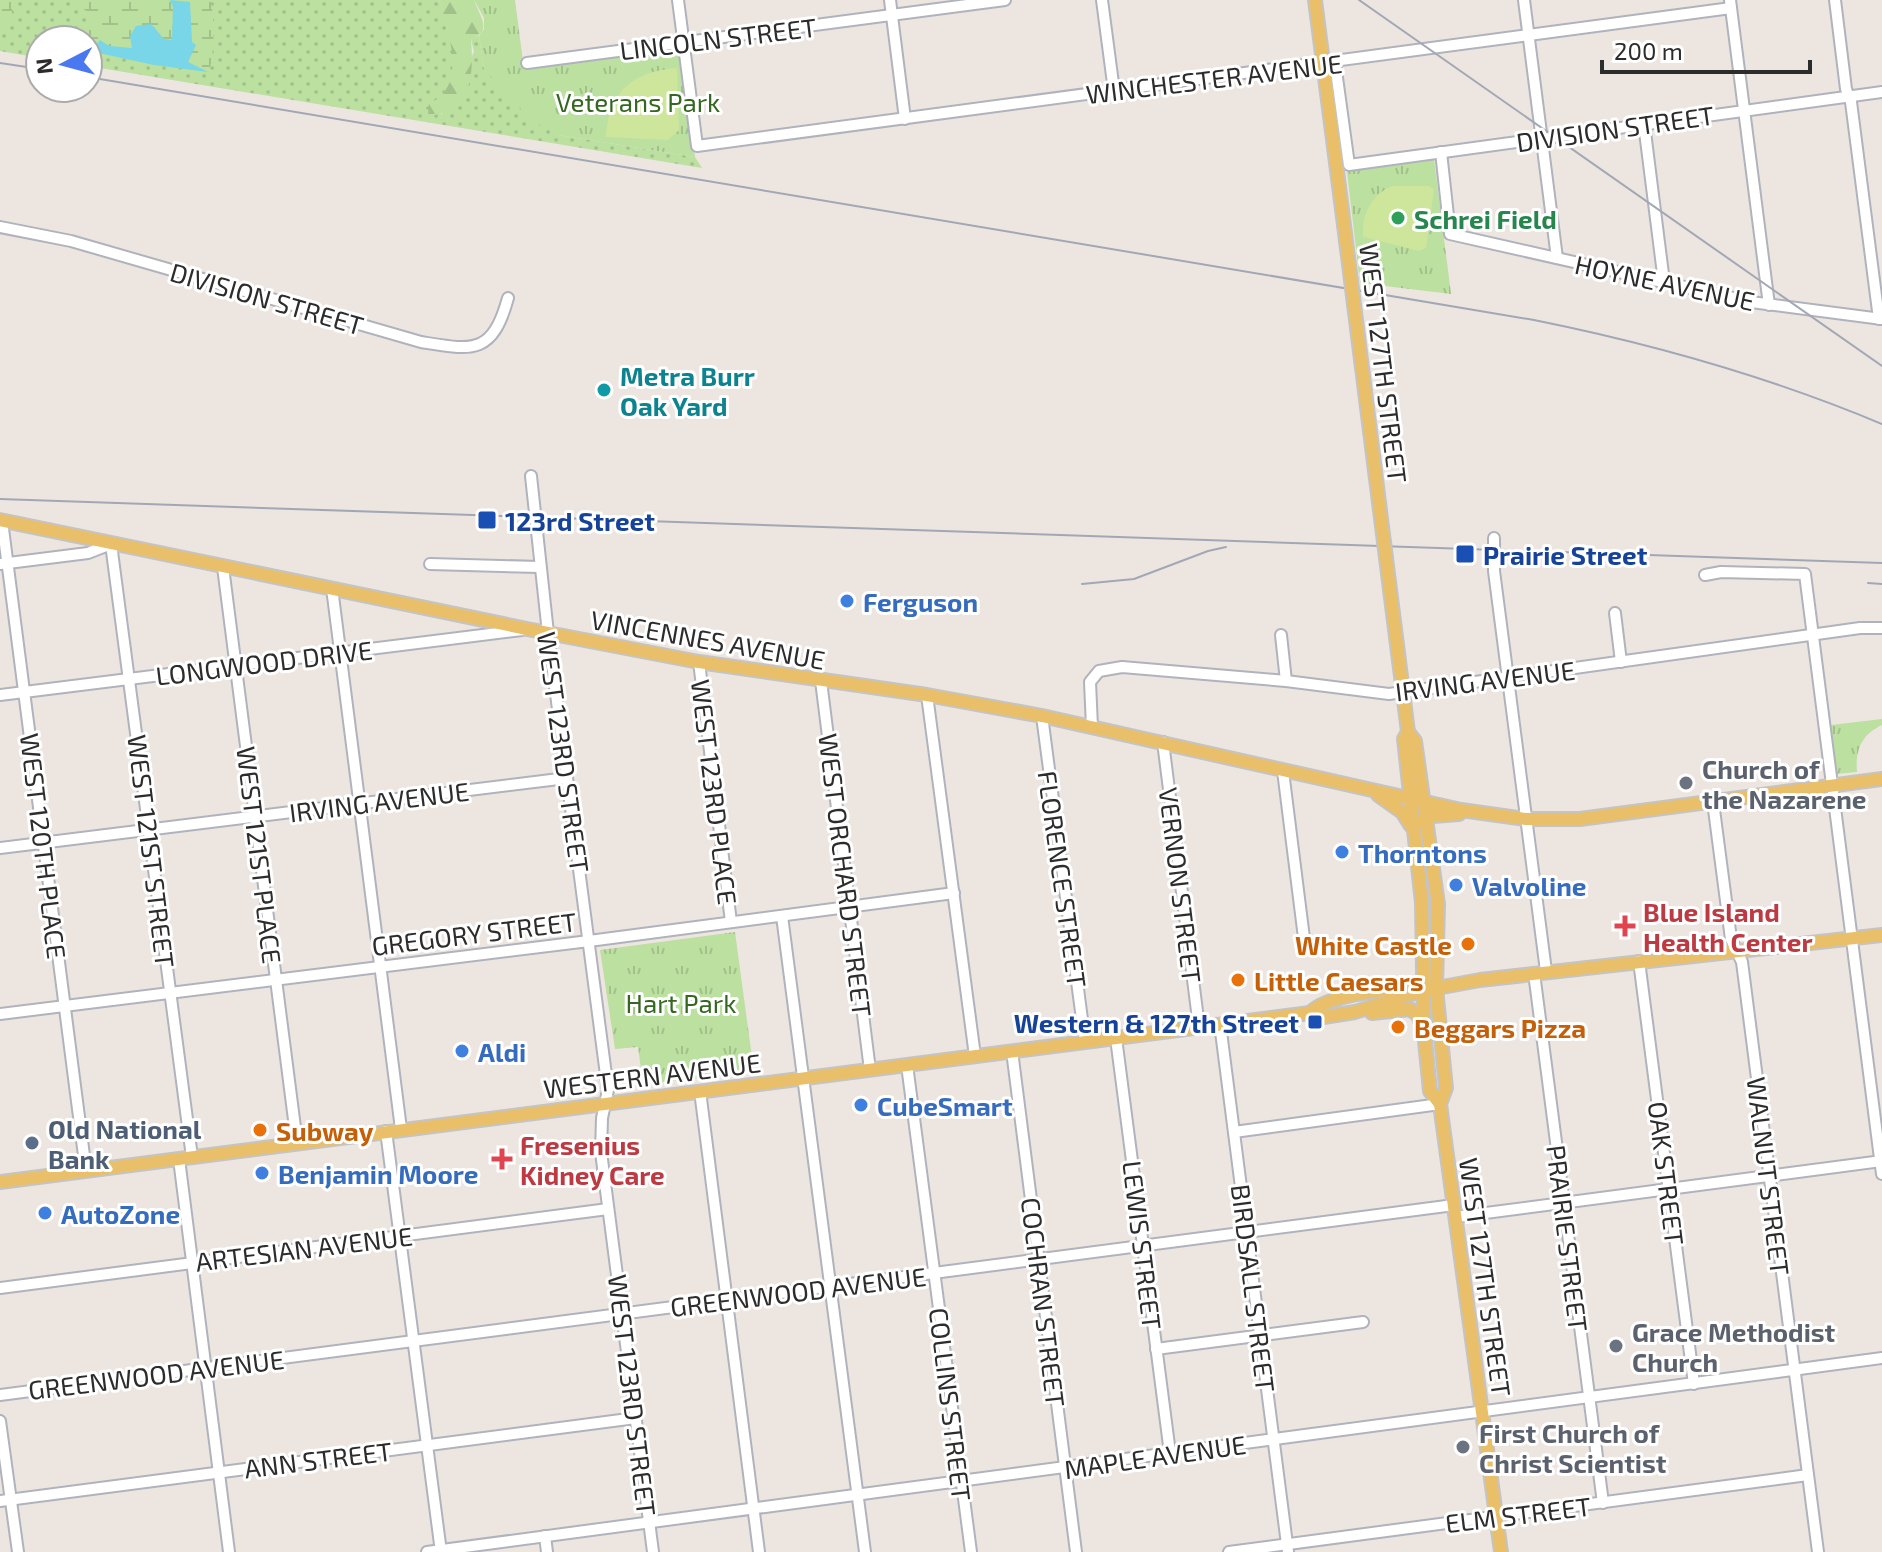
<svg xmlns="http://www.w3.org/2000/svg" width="1882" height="1552" font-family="'Exo 2',sans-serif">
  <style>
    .grass { fill: url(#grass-dots) }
    .forest { fill: url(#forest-firs) }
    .wetland { fill: url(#wetland-marsh) }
    .park { fill: url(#park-tufts) }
    .pitch { fill: #cee69c }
    .water { fill: #79d5e8 }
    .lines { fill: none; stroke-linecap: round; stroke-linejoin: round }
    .minor-casing { stroke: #b0b3bc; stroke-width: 14 }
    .major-casing { stroke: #c4c4c4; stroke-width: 16 }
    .minor { stroke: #fff; stroke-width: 10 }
    .major { stroke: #e9c069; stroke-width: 12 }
    .rail { stroke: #a2a7b5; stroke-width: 2 }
    .major-bridge-casing { stroke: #c4c4c4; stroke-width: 16; stroke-linecap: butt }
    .major-bridge { stroke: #e9c069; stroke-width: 12 }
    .leisure-dot { fill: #2e9e5b; stroke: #fff; stroke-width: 3 }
    .culture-dot { fill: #0f9aa8; stroke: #fff; stroke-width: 3 }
    .transit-dot { fill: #1a4fb4; stroke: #fff; stroke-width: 3 }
    .shop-dot { fill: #3f7fe0; stroke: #fff; stroke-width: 3 }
    .worship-dot { fill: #6b7280; stroke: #fff; stroke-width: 3 }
    .health-dot { fill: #e0444e; stroke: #fff; stroke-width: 3 }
    .food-dot { fill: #e8710a; stroke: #fff; stroke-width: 3 }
    .service-dot { fill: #5c6f8a; stroke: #fff; stroke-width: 3 }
    .labels { text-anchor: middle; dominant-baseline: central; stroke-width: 6; stroke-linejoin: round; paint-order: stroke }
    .street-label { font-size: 26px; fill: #2c2c2c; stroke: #fff }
    .park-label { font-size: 26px; fill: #34671f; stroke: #fff }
    .leisure-label { font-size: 26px; font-weight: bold; fill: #27864d; stroke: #fff; text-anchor: start }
    .culture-label { font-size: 26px; font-weight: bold; fill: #0d838f; stroke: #fff; text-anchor: start }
    .transit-label { font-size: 26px; font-weight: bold; fill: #164399; stroke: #fff; text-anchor: start }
    .shop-label { font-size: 26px; font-weight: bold; fill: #366cbe; stroke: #fff; text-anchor: start }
    .worship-label { font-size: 26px; font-weight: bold; fill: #5b616d; stroke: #fff; text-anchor: start }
    .health-label { font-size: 26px; font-weight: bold; fill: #be3a42; stroke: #fff; text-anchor: start }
    .food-label { font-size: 26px; font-weight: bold; fill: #c56008; stroke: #fff; text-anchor: start }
    .service-label { font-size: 26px; font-weight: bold; fill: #4e5e75; stroke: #fff; text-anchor: start }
  </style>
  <defs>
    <pattern id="grass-dots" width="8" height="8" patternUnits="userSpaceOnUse" patternTransform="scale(2)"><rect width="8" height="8" fill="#bbe0a0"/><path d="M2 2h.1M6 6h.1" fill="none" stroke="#a1c08a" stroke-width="1.8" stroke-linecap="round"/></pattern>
    <pattern id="forest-firs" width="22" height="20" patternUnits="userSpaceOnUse" patternTransform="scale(2)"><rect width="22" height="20" fill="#bbe0a0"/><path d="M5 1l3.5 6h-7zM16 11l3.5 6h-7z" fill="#a1c08a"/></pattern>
    <pattern id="wetland-marsh" width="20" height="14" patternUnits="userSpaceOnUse" patternTransform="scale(2)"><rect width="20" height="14" fill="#bbe0a0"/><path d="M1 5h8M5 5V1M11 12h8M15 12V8" fill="none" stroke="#a1c08a"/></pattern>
    <pattern id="park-tufts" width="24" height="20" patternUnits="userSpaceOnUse" patternTransform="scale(2)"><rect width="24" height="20" fill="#bbe0a0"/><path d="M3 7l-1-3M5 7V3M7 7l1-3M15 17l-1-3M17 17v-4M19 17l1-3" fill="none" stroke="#a1c08a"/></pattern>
  </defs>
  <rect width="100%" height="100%" fill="#ede6e0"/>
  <!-- grass -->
  <path class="grass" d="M0,0H439C446,24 457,53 452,78C448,93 441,97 441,115L474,52L471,39L479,36L484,69L558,135L695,157L702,168L88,66V40H40V58L0,51Z"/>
  <!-- forest -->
  <path class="forest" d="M439,0H474C479,15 494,32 471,39C474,76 472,111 428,116L429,104C469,85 448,33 439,0Z"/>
  <!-- wetland -->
  <g class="wetland">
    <polygon points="0,0 12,0 12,21 0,26"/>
    <path d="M82,0H170L173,7L172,39L169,41C161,38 157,34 154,26L132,48L109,46L100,41L92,52L88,48V40H84L87,37L90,13L80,7Z"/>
    <path d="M189,0H210C215,12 215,62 208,72L188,62L193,48Z"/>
  </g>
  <!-- park -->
  <g class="park">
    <polygon points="474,0 515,0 524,69 680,47 695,157 558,135 530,120 484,69 479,36 484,29 484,18"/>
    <polygon points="1434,159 1451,294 1360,283 1347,172"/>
    <path d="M1882,719V725C1862,734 1855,750 1857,772L1836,774L1831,725Z"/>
    <polygon points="735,932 754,1072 643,1084 638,1047 615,1049 600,950"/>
  </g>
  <!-- pitch -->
  <g class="pitch">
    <path d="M677,68L679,130L668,140L606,137C608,91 634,71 677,68Z"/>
    <path d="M1393,186H1429L1434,189L1426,248L1419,251L1363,237C1361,215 1372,193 1393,186Z"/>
  </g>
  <!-- water -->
  <polygon class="water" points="170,0 190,2 192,42 196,45 188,62 208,72 154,65 94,52 94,47 100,40 109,46 132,48 130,36 136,26 151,24 164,39 172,40 173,7"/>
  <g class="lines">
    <!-- minor casing -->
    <g class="minor-casing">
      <g id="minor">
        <polyline points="678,0 697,146 1731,8"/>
        <polyline points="890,0 905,119"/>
        <polyline points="1102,0 1114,91"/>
        <polyline points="1524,0 1557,258"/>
        <polyline points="1730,0 1769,305"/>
        <polyline points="1835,0 1846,89 1851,102 1879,319"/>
        <polyline points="527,63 1005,0"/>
        <polyline points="1335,63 1349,165 1882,92"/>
        <polyline points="1644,124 1664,282"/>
        <polyline points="1441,152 1450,234 1751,302 1882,319"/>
        <path d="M0,227L71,241L421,342C472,350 492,356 508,298"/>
        <polyline points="531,476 548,633 608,1090 602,1118 601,1152 653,1552"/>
        <polyline points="2,521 86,1171"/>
        <polyline points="1494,538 1494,571 1546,971"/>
        <polyline points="0,564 88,553 111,544 192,1157"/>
        <polyline points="430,564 540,567"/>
        <polyline points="223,567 297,1143"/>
        <polyline points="1705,575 1721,572 1805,574 1882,1174"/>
        <polyline points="332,588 401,1129"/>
        <polyline points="1615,613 1621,662"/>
        <polyline points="1281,635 1286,681"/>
        <polyline points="699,662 731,922"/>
        <polyline points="821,681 870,1070"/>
        <polyline points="0,695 522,630"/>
        <polyline points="927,695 975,1056"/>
        <polyline points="1042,716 1085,1042"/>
        <polyline points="1092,727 1090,682 1099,671 1122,667 1286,681 1389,694 1860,628 1882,628"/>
        <polyline points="1163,742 1199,1027"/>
        <polyline points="1283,771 1304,938"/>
        <polyline points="1713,802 1731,939 1742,962 1818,1552"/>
        <polyline points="0,848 567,778"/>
        <polyline points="782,916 865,1552"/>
        <polyline points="1639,961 1694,1384"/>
        <polyline points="1534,973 1603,1503"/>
        <polyline points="0,1014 589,941 954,893"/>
        <polyline points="1220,1024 1288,1552"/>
        <polyline points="1116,1038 1170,1453"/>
        <polyline points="1012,1051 1076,1552"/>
        <polyline points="907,1065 971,1552"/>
        <polyline points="700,1091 759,1552"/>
        <polyline points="386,1131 441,1552"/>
        <polyline points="1234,1132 1440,1104"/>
        <polyline points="179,1159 229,1552"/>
        <polyline points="1455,1217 1882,1161"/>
        <polyline points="0,1288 608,1209"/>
        <polyline points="1156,1349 1363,1322"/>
        <polyline points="0,1395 1454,1205"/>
        <polyline points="0,1421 18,1552"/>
        <polyline points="0,1501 636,1418"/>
        <polyline points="545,1536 547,1552"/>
        <polyline points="427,1552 1882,1358"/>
        <polyline points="1229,1552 1808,1475"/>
      </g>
    </g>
    <!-- major casing -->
    <g class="major-casing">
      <g id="major">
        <polyline points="1315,0 1344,225"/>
        <polyline points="0,520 527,629 699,662 927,695 1042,716 1461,810 1526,819 1580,819 1882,779"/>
        <polyline points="1386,558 1408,732 1404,739 1422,903 1424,1031 1430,1091 1440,1104"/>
        <polyline points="1408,732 1415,741 1438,904 1436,988 1446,1088 1440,1104 1501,1552"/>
        <polyline points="1378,795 1402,812 1411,826"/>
        <polyline points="1419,823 1433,816 1459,814"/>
        <path d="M1310,1013C1326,995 1395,986 1418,990"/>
        <polyline points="1372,1013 1410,1009 1418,1015 1421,1024"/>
        <polyline points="0,1182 1310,1013 1317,1018 1355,1012 1421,991 1480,980 1882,935"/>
      </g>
    </g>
    <!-- minor -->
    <use href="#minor" class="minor"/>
    <!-- major -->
    <use href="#major" class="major"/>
    <!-- rail -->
    <g class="rail">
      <polyline points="1359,0 1882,366"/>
      <polyline points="0,63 40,69"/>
      <path d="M88,77L1534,320C1653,344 1770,377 1882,424"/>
      <polyline points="0,499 1882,563"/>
      <polyline points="1868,583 1882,584"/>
      <polyline points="1082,584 1134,579 1208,551 1226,547"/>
    </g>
    <!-- major-bridge casing -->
    <g class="major-bridge-casing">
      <polyline id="major-bridge" points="1344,225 1386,558"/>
    </g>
    <!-- major-bridge -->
    <use href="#major-bridge" class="major-bridge"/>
  </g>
  <!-- markers -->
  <circle class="leisure-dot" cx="1398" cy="218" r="8"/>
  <circle class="culture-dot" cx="604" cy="390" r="8"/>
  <g class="transit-dot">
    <rect x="477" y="510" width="20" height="20" rx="4"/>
    <rect x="1455" y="544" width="20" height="20" rx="4"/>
    <rect x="1307" y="1014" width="16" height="16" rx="4"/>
  </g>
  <g class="shop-dot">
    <circle cx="847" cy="601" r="8"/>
    <circle cx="1342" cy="852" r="8"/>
    <circle cx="1456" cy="885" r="8"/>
    <circle cx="462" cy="1051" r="8"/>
    <circle cx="861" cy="1105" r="8"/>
    <circle cx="262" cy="1173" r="8"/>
    <circle cx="45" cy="1213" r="8"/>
  </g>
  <g class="worship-dot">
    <circle cx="1686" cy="783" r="8"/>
    <circle cx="1616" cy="1346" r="8"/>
    <circle cx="1463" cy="1447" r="8"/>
  </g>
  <g class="health-dot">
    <path d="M1621 914h8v8h8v8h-8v8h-8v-8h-8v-8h8z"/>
    <path d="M498 1147h8v8h8v8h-8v8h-8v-8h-8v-8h8z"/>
  </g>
  <g class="food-dot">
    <circle cx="1468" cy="944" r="8"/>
    <circle cx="1238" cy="980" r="8"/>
    <circle cx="1398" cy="1027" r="8"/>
    <circle cx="260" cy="1130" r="8"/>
  </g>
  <circle class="service-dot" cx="32" cy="1143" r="8"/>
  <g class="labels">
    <!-- street labels -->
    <g class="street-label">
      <text transform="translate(718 38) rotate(-7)">LINCOLN STREET</text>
      <text transform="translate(1214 78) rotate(-7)">WINCHESTER AVENUE</text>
      <text transform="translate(1615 128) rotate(-8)">DIVISION STREET</text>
      <text transform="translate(1665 282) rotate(12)">HOYNE AVENUE</text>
      <text transform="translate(267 298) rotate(16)">DIVISION STREET</text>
      <text transform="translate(1384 363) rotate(83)">WEST 127TH STREET</text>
      <text transform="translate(708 639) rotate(10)">VINCENNES AVENUE</text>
      <text transform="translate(264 662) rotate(-7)">LONGWOOD DRIVE</text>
      <text transform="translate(1485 680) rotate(-7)">IRVING AVENUE</text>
      <text transform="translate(564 752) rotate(82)">WEST 123RD STREET</text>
      <text transform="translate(715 792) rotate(83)">WEST 123RD PLACE</text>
      <text transform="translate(379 801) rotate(-7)">IRVING AVENUE</text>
      <text transform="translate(44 846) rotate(83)">WEST 120TH PLACE</text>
      <text transform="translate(152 851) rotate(83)">WEST 121ST STREET</text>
      <text transform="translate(260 855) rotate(83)">WEST 121ST PLACE</text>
      <text transform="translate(846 875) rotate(83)">WEST ORCHARD STREET</text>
      <text transform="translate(1063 879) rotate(82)">FLORENCE STREET</text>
      <text transform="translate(1181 885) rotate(83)">VERNON STREET</text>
      <text transform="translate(474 933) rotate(-7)">GREGORY STREET</text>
      <text transform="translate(652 1075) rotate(-7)">WESTERN AVENUE</text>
      <text transform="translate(1667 1173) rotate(83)">OAK STREET</text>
      <text transform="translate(1769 1176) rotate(83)">WALNUT STREET</text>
      <text transform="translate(1568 1238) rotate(83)">PRAIRIE STREET</text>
      <text transform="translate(1143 1245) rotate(83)">LEWIS STREET</text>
      <text transform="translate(304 1248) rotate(-7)">ARTESIAN AVENUE</text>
      <text transform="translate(1486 1277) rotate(82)">WEST 127TH STREET</text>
      <text transform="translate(1254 1288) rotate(83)">BIRDSALL STREET</text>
      <text transform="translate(798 1291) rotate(-7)">GREENWOOD AVENUE</text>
      <text transform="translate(1044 1302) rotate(83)">COCHRAN STREET</text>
      <text transform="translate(156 1374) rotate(-7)">GREENWOOD AVENUE</text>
      <text transform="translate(633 1395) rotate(83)">WEST 123RD STREET</text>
      <text transform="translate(951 1404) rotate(83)">COLLINS STREET</text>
      <text transform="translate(1155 1456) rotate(-8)">MAPLE AVENUE</text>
      <text transform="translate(318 1459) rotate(-7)">ANN STREET</text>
      <text transform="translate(1518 1514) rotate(-7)">ELM STREET</text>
    </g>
    <!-- park labels -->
    <g class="park-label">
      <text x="638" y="101">Veterans Park</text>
      <text x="681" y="1002">Hart Park</text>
    </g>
    <!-- leisure labels -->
    <g class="leisure-label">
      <text x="1414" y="218">Schrei Field</text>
    </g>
    <!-- culture labels -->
    <g class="culture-label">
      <text x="620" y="375">Metra Burr<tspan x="620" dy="30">Oak Yard</tspan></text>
    </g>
    <!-- transit labels -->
    <g class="transit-label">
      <text x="505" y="520">123rd Street</text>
      <text x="1483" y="554">Prairie Street</text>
      <text x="1299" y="1022" text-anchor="end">Western &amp; 127th Street</text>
    </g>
    <!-- shop labels -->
    <g class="shop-label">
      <text x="863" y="601">Ferguson</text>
      <text x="1358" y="852">Thorntons</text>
      <text x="1472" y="885">Valvoline</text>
      <text x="478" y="1051">Aldi</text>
      <text x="877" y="1105">CubeSmart</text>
      <text x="278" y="1173">Benjamin Moore</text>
      <text x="61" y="1213">AutoZone</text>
    </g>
    <!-- worship labels -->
    <g class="worship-label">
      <text x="1702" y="768">Church of<tspan x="1702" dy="30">the Nazarene</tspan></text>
      <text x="1632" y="1331">Grace Methodist<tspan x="1632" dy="30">Church</tspan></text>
      <text x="1479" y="1432">First Church of<tspan x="1479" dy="30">Christ Scientist</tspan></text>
    </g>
    <!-- health labels -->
    <g class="health-label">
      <text x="1643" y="911">Blue Island<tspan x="1643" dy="30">Health Center</tspan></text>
      <text x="520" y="1144">Fresenius<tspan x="520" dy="30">Kidney Care</tspan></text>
    </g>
    <!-- food labels -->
    <g class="food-label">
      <text x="1452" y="944" text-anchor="end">White Castle</text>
      <text x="1254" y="980">Little Caesars</text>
      <text x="1414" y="1027">Beggars Pizza</text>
      <text x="276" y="1130">Subway</text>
    </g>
    <!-- service labels -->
    <g class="service-label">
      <text x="48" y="1128">Old National<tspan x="48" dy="30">Bank</tspan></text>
    </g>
  </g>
  <!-- north arrow -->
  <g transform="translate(64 64) rotate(264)"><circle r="38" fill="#ffffff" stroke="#ababab" stroke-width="2"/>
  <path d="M0-6L14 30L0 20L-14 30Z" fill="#4a78f0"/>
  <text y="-12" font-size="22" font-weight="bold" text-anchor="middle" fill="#2c2c2c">N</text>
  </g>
  <!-- scale -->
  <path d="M1602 60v12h208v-12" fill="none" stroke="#2c2c2c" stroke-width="4"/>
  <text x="1614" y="60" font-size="24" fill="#2c2c2c" stroke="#ffffff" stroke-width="6" paint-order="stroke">200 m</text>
</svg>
